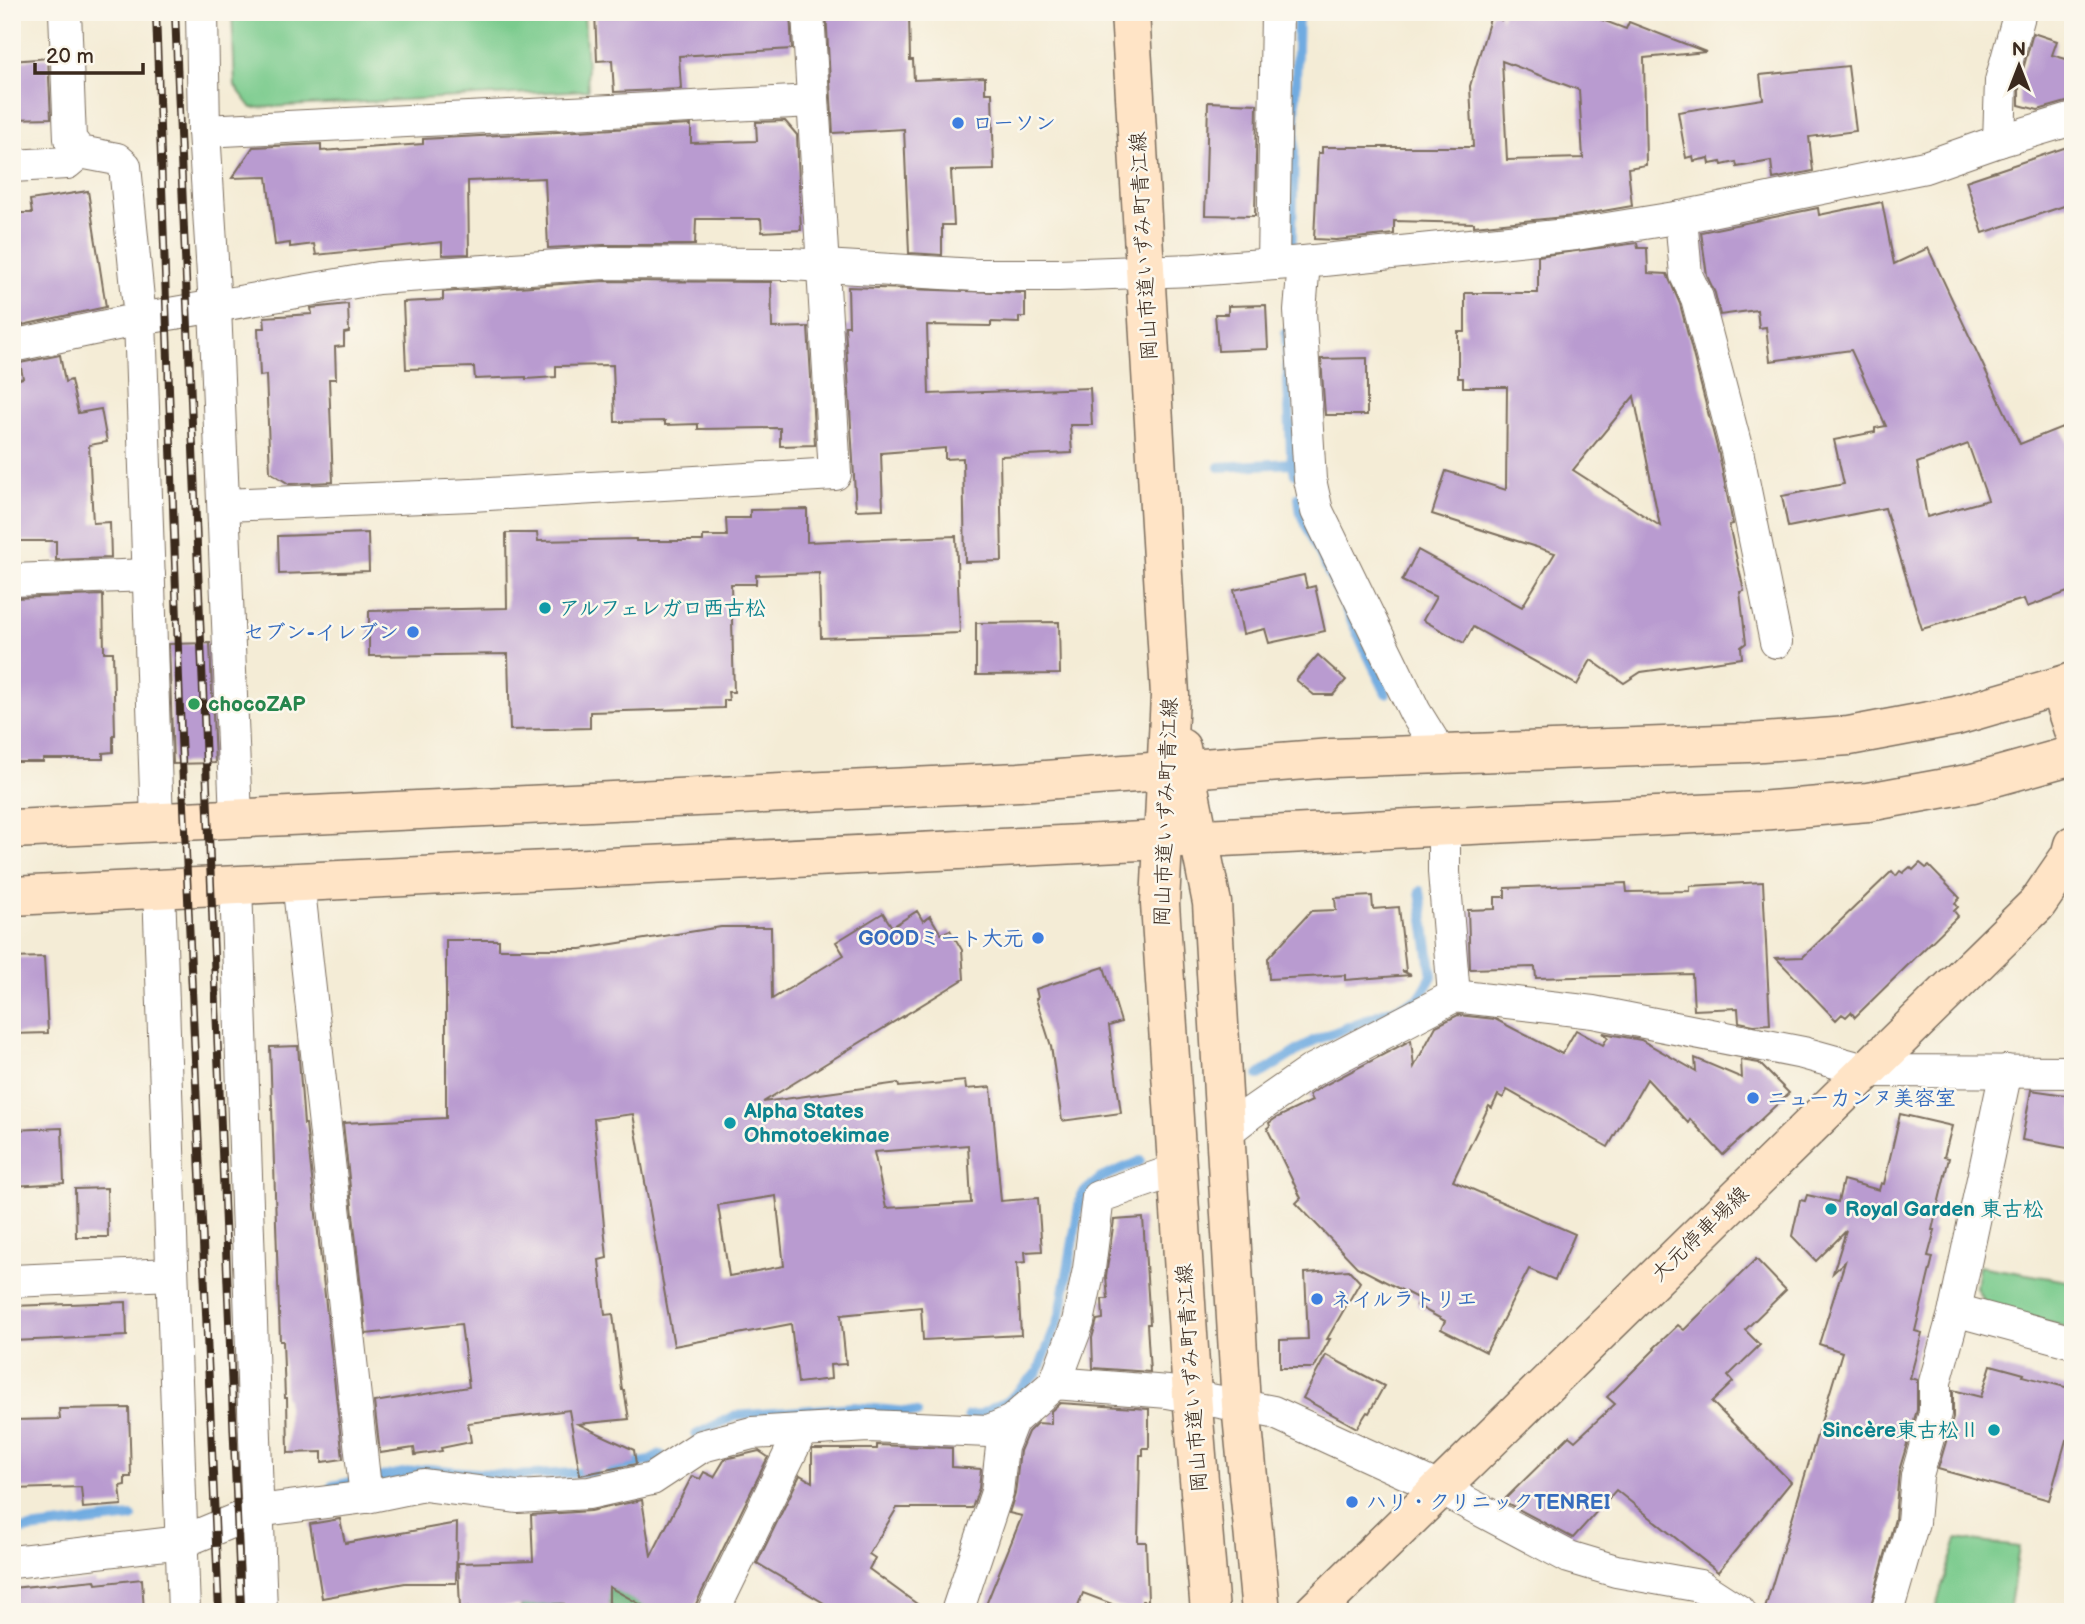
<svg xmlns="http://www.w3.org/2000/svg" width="2085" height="1624" font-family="'Balsamiq Sans','Klee One',sans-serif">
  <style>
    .green { fill: #7acb8d; stroke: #5a7a56; stroke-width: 2 }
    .forest { fill: #63af78; stroke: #4f6c4b; stroke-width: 2 }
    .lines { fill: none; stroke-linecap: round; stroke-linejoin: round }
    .stream { stroke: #6fabe1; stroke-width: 10 }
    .building { fill: #b99bd0; fill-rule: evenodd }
    .street-casing { stroke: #7c6e5e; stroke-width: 34 }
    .secondary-casing { stroke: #7c6e5e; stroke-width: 41 }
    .street { stroke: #fff; stroke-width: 32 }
    .secondary { stroke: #ffe4c6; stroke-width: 38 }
    .rail-casing { stroke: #3b2a1e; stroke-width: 8 }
    .rail { stroke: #fbf7ec; stroke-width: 5; stroke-dasharray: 16; stroke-linecap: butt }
    .shop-dot { fill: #3f7fe0; stroke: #fbf7ec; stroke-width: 2.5 }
    .culture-dot { fill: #0f9aa8; stroke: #fbf7ec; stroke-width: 2.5 }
    .leisure-dot { fill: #2e9e5b; stroke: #fbf7ec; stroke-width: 2.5 }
    .labels { text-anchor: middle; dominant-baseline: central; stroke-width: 5; stroke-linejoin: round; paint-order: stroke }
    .shop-label { font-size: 21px; font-weight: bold; fill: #366cbe; stroke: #fbf7ec; text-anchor: start }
    .street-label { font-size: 21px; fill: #3b2a1e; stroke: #fbf7ec }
    .culture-label { font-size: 21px; font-weight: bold; fill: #0d838f; stroke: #fbf7ec; text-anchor: start }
    .leisure-label { font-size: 21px; font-weight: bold; fill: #27864d; stroke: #fbf7ec; text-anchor: start }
  </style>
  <rect width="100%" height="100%" fill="#fbf7ec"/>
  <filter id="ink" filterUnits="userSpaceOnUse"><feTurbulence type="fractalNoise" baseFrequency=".0143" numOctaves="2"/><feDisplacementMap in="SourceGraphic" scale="14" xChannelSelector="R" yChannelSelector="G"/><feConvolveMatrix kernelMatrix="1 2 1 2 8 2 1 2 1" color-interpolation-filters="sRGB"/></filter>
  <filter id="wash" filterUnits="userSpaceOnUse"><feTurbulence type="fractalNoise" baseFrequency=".00686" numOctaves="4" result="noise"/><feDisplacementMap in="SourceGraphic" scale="28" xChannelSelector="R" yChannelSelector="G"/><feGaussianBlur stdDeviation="1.57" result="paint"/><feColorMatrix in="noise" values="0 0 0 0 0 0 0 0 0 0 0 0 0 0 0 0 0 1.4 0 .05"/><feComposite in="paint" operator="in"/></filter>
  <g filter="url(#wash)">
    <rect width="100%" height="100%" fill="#f4ecd6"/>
    <!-- green -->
    <g class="green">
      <polygon points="232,12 584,12 588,90 252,108 235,86"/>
      <polygon points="1979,1266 2073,1282 2073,1329 1986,1306 1976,1287"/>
      <polygon points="1957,1539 2019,1547 2009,1612 1934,1612"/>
    </g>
    <!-- forest -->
    <polygon class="forest" points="554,1559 649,1595 647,1612 615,1612 605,1596 571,1599 559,1606 559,1612 520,1612 528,1577"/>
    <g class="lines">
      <!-- stream -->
      <g class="stream">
        <polyline points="1291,261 1298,12"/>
        <polyline points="1286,333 1291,452 1295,474"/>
        <polyline points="1219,467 1293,463"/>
        <polyline points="1299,497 1301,514 1386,693"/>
        <polyline points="1259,1075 1313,1041 1419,999 1432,976 1420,891"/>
        <polyline points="968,1416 979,1415 1008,1401 1038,1372 1060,1316 1081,1195 1101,1178 1140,1161"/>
        <polyline points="696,1435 734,1416 854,1407 917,1413"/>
        <polyline points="610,1469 650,1461 661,1455"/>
        <polyline points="332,1486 426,1469 513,1476 594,1472"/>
        <polyline points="12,1531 132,1517"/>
      </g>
    </g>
    <g id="blocks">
      <!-- building -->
      <g class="building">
        <polygon points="595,12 790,12 792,49 679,56 681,89 614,92 612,60 597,61"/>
        <polygon points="826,12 909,12 910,60 913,60 914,80 985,77 985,93 992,93 994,170 951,171 954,225 942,225 942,255 909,253 904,129 833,133"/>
        <path d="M1492,12H1500L1501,21L1503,12H1581L1626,29L1629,22L1706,52L1644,58L1646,165L1628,168L1632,206L1574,216L1474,226V223L1394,221V234L1336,240L1314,239L1318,153H1322V147H1473L1470,86ZM1502,61L1579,90L1583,158L1507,160Z"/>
        <polygon points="2033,33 2057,41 2052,55 2073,61 2073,92 2070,101 2038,110 2019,105 2019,84"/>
        <polygon points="48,58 51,118 12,119 12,61"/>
        <polygon points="1848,66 1856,131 1809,137 1813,171 1773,179 1771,161 1737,167 1736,162 1722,165 1721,162 1710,164 1709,158 1694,161 1693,156 1686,158 1678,112 1763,99 1760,75"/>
        <polygon points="1208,102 1257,104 1255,216 1205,215"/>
        <polygon points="785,121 797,135 801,230 762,232 761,219 696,219 695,245 604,245 548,248 545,178 468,181 469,254 442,255 442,242 316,255 314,244 290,247 290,243 275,245 267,177 232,178 253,147 321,144 321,151 423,144 423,139 691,125 691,143 757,141 756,122"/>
        <polygon points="2073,145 2073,203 1983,233 1966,181"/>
        <polygon points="88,191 106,307 13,327 12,213 32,213 30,200"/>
        <path d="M1882,202L1894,264L1928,248L2020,444L2062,427L2073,457V590L2027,607L2024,599L1922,629L1885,508L1788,527L1782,496L1844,484L1834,440L1875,432V428L1886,426L1851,350L1770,361L1766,327L1759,328L1757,310L1720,315L1715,293L1707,276L1701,232L1818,208L1819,215ZM1968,444L1988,500L1927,517L1917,463Z"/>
        <path d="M1637,243L1638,248H1647L1648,273L1667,274L1680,304L1719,455L1733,524L1729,525L1744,591L1740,592L1746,643L1741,647L1742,658L1641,672L1624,683L1591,660L1577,685L1473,627L1464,643L1423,620L1436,597L1402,581L1418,550L1522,607L1555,553L1432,514L1446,471L1506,490L1507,387H1463V378H1458V332H1465V293H1538V256ZM1634,396L1660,526L1573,470Z"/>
        <polygon points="605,281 771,282 772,328 808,327 815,445 780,446 780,428 698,429 698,424 665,425 665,421 615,422 613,365 556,366 556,377 526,379 526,377 475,379 474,367 406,369 403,302 443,300 443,292"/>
        <polygon points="848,287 1025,293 1025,317 1019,317 1019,323 991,322 991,326 927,325 929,394 1090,388 1092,425 1070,425 1072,453 1000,456 1002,561 965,562 963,458 945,459 945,448 881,453 883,509 856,510 845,326 849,326"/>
        <polygon points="348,304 349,332 344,333 344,346 335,347 336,379 329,379 333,482 289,484 270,472 266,375 260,376 258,328 265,328 264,317 312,314 311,308"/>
        <polygon points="1266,305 1268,349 1218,351 1215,314 1228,314 1228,306"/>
        <polygon points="60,355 65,382 71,380 78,413 101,409 107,442 89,445 93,523 110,522 111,558 56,560 56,541 17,541 16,431 12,432 12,381 23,378 20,363"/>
        <polygon points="1367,358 1367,415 1325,415 1321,359"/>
        <polygon points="807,509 807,542 956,536 960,633 821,638 819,573 756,575 756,584 731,584 734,692 728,692 729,700 724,700 724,708 590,712 590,728 510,730 508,654 369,656 369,611 507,608 506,533 537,533 538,541 636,539 636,541 703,541 703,536 727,536 726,518 750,518 750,510"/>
        <polygon points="368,533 369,571 279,574 278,536"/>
        <polygon points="1304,575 1307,588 1315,586 1325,631 1269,643 1265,629 1243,634 1234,590"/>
        <polygon points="103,595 104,652 113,652 115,735 113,735 113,752 103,753 103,759 43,759 43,762 12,762 12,598"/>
        <polygon points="1059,622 1060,674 976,675 976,623"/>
        <polygon points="210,643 215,763 173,764 169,644"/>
        <polygon points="1318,655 1346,680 1333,695 1314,695 1296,680"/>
        <polygon points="1920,863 1926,868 1929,866 1960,898 1955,903 1958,907 1954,911 1958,916 1855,1017 1851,1012 1846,1017 1842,1014 1836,1020 1776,958 1803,957 1892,871 1896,876 1900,871 1903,873 1910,867 1913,870"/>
        <polygon points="1763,882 1770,1024 1754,1025 1739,1022 1738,1008 1694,1010 1692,974 1536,978 1535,967 1470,969 1468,910 1495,909 1495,897 1505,897 1505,888 1626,883 1627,892 1690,891 1690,886"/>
        <polygon points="1372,896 1373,909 1399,907 1406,971 1402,971 1411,975 1345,980 1345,975 1269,979 1268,958 1311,911 1336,910 1335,898"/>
        <path d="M917,911L923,921L930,916L941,934L950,930L962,950L964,979L763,1102L898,1083L899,1087L965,1081L966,1089L991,1087L1001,1201L1038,1198L1042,1251L1025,1252L1026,1262L1017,1263L1021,1335L923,1340L921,1307L841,1315L846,1364L830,1365L831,1379L798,1383L791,1324L674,1346L633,1114L594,1119L607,1258L599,1260L605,1315L613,1314L622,1390H624L629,1419L578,1424L634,1450L636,1464L580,1475L569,1410L468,1423L471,1442L441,1448L442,1451L415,1455L414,1448L380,1453L374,1402L469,1387L461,1324L366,1334L343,1123L446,1118V940H499V949H581L721,927H771L772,999L844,955L836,942L883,913L892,927ZM968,1145L971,1203L886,1208L874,1152ZM776,1196L784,1266L729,1276L718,1205Z"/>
        <polygon points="44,957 48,1033 12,1034 12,958"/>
        <polygon points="1104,967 1121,1022 1109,1026 1121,1113 1062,1121 1051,1046 1036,999 1038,998 1036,989"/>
        <polygon points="1458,1015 1495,1019 1562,1054 1576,1030 1603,1045 1608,1037 1603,1033 1641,1040 1696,1071 1695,1058 1742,1078 1741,1060 1759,1063 1789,1093 1723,1155 1690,1119 1688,1123 1647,1079 1608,1147 1507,1090 1503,1098 1498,1095 1492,1108 1489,1106 1453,1181 1575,1234 1555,1280 1529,1269 1486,1352 1441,1329 1445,1321 1416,1305 1419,1299 1357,1267 1296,1203 1301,1198 1267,1128 1270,1126 1269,1123 1276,1118 1312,1101 1309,1095 1321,1087 1411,1040 1414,1067 1436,1026"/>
        <polygon points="298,1046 304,1124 306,1124 343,1459 322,1462 322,1452 288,1453 287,1398 285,1398 283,1341 280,1341 270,1047"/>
        <polygon points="2031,1090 2073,1096 2073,1149 2022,1140"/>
        <polygon points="1900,1114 1952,1126 1944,1157 1949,1158 1932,1230 1935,1230 1928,1256 1933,1257 1915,1331 1922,1333 1910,1378 1917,1380 1917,1410 1899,1471 1895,1519 1869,1612 1764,1612 1842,1352 1819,1344 1845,1262 1833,1273 1846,1231 1816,1261 1792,1236 1800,1200 1805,1201 1807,1195 1838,1202 1843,1180 1879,1190 1881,1183 1884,1184"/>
        <polygon points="62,1128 64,1183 12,1186 12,1130"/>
        <polygon points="107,1188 108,1237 76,1237 75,1189"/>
        <polygon points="1143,1218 1150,1324 1147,1324 1150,1372 1093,1368 1092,1338 1097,1320 1103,1319 1102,1299 1108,1299 1106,1276 1114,1220"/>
        <polygon points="1756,1259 1786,1290 1745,1330 1760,1345 1728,1376 1733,1382 1712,1402 1791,1482 1718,1572 1616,1490 1573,1538 1503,1501 1569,1436 1575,1441 1615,1404 1607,1397 1655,1349 1654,1348 1678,1325 1684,1330"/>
        <polygon points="1349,1270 1360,1282 1327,1339 1330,1339 1314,1368 1280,1368 1280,1340 1308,1339 1305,1273"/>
        <polygon points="126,1302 127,1336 12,1341 12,1306"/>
        <polygon points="1326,1355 1384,1386 1369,1413 1367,1412 1357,1428 1303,1398"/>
        <polygon points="1991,1365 2024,1374 2023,1376 2073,1389 2073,1442 2066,1440 2049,1500 1938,1469 1953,1418 1953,1390 1981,1397"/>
        <polygon points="1060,1403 1149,1409 1149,1448 1143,1448 1143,1455 1140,1455 1138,1542 1146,1542 1148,1601 1142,1601 1142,1612 1133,1612 1083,1593 1076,1612 983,1612 1022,1516 1009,1513 1015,1494 1020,1451 1028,1432 1037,1423 1051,1424 1051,1411"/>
        <polygon points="129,1408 131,1477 125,1477 125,1485 120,1486 122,1505 83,1508 81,1487 12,1489 12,1420 60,1419 59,1409"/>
        <polygon points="877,1445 952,1448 952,1467 981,1469 979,1488 972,1508 897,1508 869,1554 875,1558 869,1569 928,1612 839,1612 757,1563 800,1475 812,1482 812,1449 877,1449"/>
        <polygon points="759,1451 768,1457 696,1604 695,1612 654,1612 609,1587 609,1612 564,1612 564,1604 460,1608 458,1563 533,1561 531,1515 590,1511 642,1500 651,1556 692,1476 700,1479 704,1472 714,1477 725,1459"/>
        <polygon points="340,1519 345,1543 457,1523 456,1583 405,1583 322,1598 310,1524"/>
        <polygon points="142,1579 144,1612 12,1612 12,1588 95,1580 96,1584"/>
      </g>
    </g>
  </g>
  <g filter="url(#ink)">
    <use href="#blocks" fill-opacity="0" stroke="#7c6e5e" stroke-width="2"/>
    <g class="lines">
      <!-- street casing -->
      <g class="street-casing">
        <g id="street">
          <polyline points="65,12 70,139 80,152 117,159 125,166 140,319 157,822"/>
          <polyline points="202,12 204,131 215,307 236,817"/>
          <polyline points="204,131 813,101"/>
          <polyline points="1999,141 2001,81 2020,12"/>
          <polyline points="12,166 67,163 80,152"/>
          <polyline points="1681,217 1686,275 1697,298 1737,451 1776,642"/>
          <polyline points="1304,262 1300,311 1310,480 1317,511 1415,712 1441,754"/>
          <polyline points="1273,264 1277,12"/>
          <polyline points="12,346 140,319 378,278 604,263 790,264 976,275 1058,275 1193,270 1304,262 1576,234 1681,217 1925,167 1999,141 2073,119"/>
          <polyline points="224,505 472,495 835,474 808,12"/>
          <polyline points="12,580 149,575"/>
          <polyline points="1444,826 1444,872 1454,996"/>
          <polyline points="298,881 366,1497"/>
          <polyline points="236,885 261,1612"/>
          <polyline points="159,888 184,1612"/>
          <polyline points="1224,1134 1252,1112 1311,1071 1454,996 1593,1012 1803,1053 1868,1071 2073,1072"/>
          <polyline points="12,1281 172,1274"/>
          <polyline points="1955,1310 2073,1342"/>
          <polyline points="1055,1383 1078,1322 1089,1269 1098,1197 1177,1170"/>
          <polyline points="12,1562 182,1542 257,1511 366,1497 424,1485 517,1497 589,1493 652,1479 702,1446 752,1433 868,1426 989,1431 1012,1421 1055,1383 1168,1392 1273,1412 1439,1488 1569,1557 1616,1571 1700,1586 1740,1612"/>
          <polyline points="713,1612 801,1431"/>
          <polyline points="957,1612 997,1492 1002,1447 1012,1421"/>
          <polyline points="1887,1612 1913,1522 1917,1476 1935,1413 1935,1382 1955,1310 2006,1071"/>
        </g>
      </g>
      <!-- secondary casing -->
      <g class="secondary-casing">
        <g id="secondary">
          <polyline points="1130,12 1170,695 1160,904 1192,1395 1210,1612"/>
          <polyline points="2059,688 2073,730"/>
          <polyline points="1181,748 1212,903 1241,1405 1261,1612"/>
          <polyline points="12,829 1019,782 1332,758 1748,743 1849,736 1956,716 2073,682"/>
          <polyline points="12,896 1759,811 1868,802 1973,783 2073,755"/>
          <polyline points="1314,1612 2037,904 2070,856 2073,845"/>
        </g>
      </g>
      <!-- street -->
      <use href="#street" class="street"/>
      <!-- secondary -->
      <use href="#secondary" class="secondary"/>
      <!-- rail casing -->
      <g class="rail-casing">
        <g id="rail">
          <polyline points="156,12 181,737 219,1612"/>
          <polyline points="175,12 241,1612"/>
        </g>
      </g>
      <!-- rail -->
      <use href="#rail" class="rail"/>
    </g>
  </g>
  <!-- markers -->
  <g class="shop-dot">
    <circle cx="958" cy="123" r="7"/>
    <circle cx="413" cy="632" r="7"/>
    <circle cx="1038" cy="938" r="7"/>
    <circle cx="1753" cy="1098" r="7"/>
    <circle cx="1317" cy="1299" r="7"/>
    <circle cx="1352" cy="1502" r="7"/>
  </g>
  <g class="culture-dot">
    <circle cx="545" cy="608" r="7"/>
    <circle cx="730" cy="1123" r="7"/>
    <circle cx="1831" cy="1209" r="7"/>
    <circle cx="1994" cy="1430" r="7"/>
  </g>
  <circle class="leisure-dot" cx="194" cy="704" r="7"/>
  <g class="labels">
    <!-- shop labels -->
    <g class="shop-label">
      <text x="972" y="123">ローソン</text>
      <text x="399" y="632" text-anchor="end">セブン-イレブン</text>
      <text x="1024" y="938" text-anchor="end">GOODミート大元</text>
      <text x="1767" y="1098">ニューカンヌ美容室</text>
      <text x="1331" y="1299">ネイルラトリエ</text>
      <text x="1366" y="1502">ハリ・クリニックTENREI</text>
    </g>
    <!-- street labels -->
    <g class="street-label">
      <text transform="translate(1144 246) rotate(-93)">岡山市道いずみ町青江線</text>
      <text transform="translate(1166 812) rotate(-88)">岡山市道いずみ町青江線</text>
      <text transform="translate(1700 1234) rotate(-44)">大元停車場線</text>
      <text transform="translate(1192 1378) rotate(-94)">岡山市道いずみ町青江線</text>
    </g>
    <!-- culture labels -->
    <g class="culture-label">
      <text x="559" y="608">アルフェレガロ西古松</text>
      <text x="744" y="1111">Alpha States<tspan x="744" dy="24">Ohmotoekimae</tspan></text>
      <text x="1845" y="1209">Royal Garden 東古松</text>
      <text x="1980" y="1430" text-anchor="end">Sincère東古松Ⅱ</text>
    </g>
    <!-- leisure labels -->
    <g class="leisure-label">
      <text x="208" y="704">chocoZAP</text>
    </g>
  </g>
  <!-- margin -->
  <rect width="2085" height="1624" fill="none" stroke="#fbf7ec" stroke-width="42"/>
  <!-- north arrow -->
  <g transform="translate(2019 66)" stroke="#fbf7ec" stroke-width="5" paint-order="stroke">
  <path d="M0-5L12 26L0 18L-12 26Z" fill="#3b2a1e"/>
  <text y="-10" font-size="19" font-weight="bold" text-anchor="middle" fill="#3b2a1e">N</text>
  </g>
  <!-- scale -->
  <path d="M35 63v10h108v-10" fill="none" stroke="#3b2a1e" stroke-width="3.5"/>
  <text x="46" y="63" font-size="21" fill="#3b2a1e" stroke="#fbf7ec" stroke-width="5" paint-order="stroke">20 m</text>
</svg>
